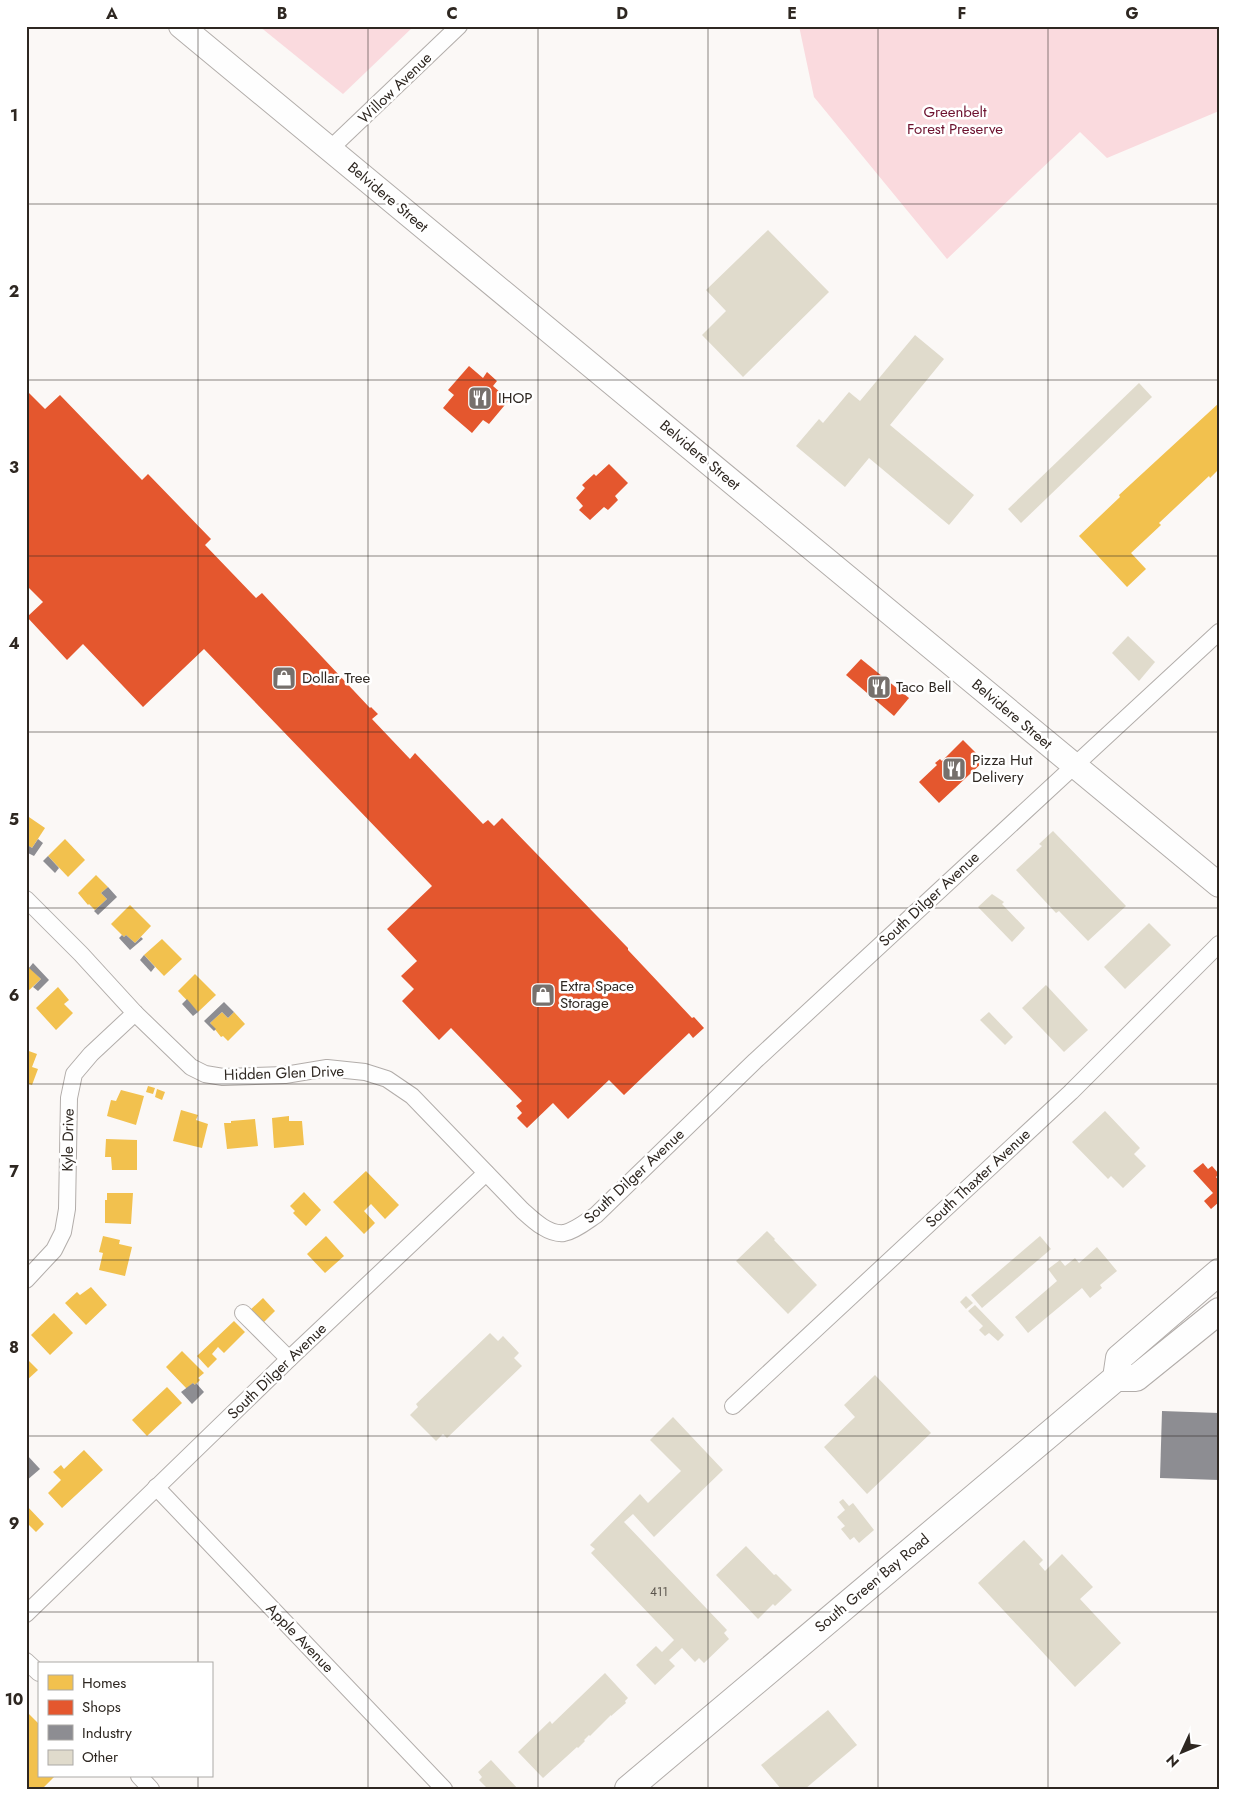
<svg xmlns="http://www.w3.org/2000/svg" width="1245" height="1815" font-family="Jost,sans-serif">
  <style>
    .green { fill: #fadade }
    .homes { fill: #f2c14e }
    .shops { fill: #e4572e }
    .industry { fill: #8d8d92 }
    .building { fill: #e0dbcc }
    .lines { fill: none; stroke-linecap: round; stroke-linejoin: round }
    .minor-casing { stroke: #b2adaa; stroke-width: 18 }
    .secondary-casing { stroke: #b2adaa; stroke-width: 26 }
    .primary-casing { stroke: #b2adaa; stroke-width: 28 }
    .minor { stroke: #fefefe; stroke-width: 16 }
    .secondary { stroke: #fefefe; stroke-width: 24 }
    .primary { stroke: #fefefe; stroke-width: 26 }
    .grid { fill: none; stroke: #2e2721; stroke-width: 1; stroke-opacity: 0.55 }
    .labels { text-anchor: middle; dominant-baseline: central; stroke-width: 5; stroke-linejoin: round; paint-order: stroke }
    .number-label { font-size: 12px; fill: #5a544c }
    .street-label { font-size: 15px; fill: #2e2721; stroke: #fff }
    .park-label { font-size: 15px; fill: #6c112e; stroke: #fff }
    .poi-label { font-size: 15px; fill: #2e2721; stroke: #fff; text-anchor: start }
    .neatline { fill: none; stroke: #2e2721; stroke-width: 2 }
    .grid-label { font-size: 16px; text-anchor: middle; font-weight: bold; fill: #2e2721 }
  </style>
  <rect width="100%" height="100%" fill="#fbf8f6"/>
  <!-- green -->
  <g class="green">
    <polygon points="259,26 414,26 343,94"/>
    <polygon points="799,26 1219,26 1219,111 1107,158 1080,132 947,259 814,97"/>
  </g>
  <!-- homes -->
  <g class="homes">
    <polygon points="1219,403 1219,469 1210,478 1209,476 1159,523 1161,525 1131,553 1146,569 1127,587 1079,536 1120,497 1119,495"/>
    <polygon points="26,815 45,828 32,848 26,844"/>
    <polygon points="65,839 85,860 68,877 48,856"/>
    <polygon points="96,875 108,887 101,893 107,899 95,910 89,904 88,905 78,893"/>
    <polygon points="130,905 151,926 135,943 126,935 124,937 111,924"/>
    <polygon points="162,939 182,959 164,976 144,955"/>
    <polygon points="26,964 41,979 26,993"/>
    <polygon points="195,974 216,995 198,1012 178,991"/>
    <polygon points="58,987 69,1000 64,1004 73,1013 56,1030 36,1008"/>
    <polygon points="222,1012 228,1018 234,1012 245,1024 228,1041 223,1036 221,1037 210,1023"/>
    <polygon points="26,1050 37,1054 32,1067 38,1069 32,1085 26,1083"/>
    <polygon points="148,1086 155,1088 153,1094 146,1092"/>
    <polygon points="157,1089 165,1092 162,1100 155,1097"/>
    <polygon points="121,1090 144,1096 136,1125 107,1116 111,1100 116,1101"/>
    <polygon points="181,1110 198,1115 196,1120 208,1124 202,1148 173,1141"/>
    <polygon points="289,1116 289,1121 302,1121 304,1145 274,1148 272,1118"/>
    <polygon points="255,1119 258,1146 227,1149 224,1123 231,1123 231,1121"/>
    <polygon points="106,1139 137,1140 137,1170 112,1170 111,1157 105,1157"/>
    <polygon points="366,1171 399,1205 385,1219 371,1204 364,1211 375,1223 364,1234 333,1202"/>
    <polygon points="304,1192 321,1210 306,1226 293,1213 295,1211 290,1206"/>
    <polygon points="107,1193 133,1193 131,1224 105,1223 105,1200 107,1200"/>
    <polygon points="103,1236 120,1240 119,1244 132,1247 125,1276 99,1270 103,1253 99,1252"/>
    <polygon points="326,1236 344,1256 325,1273 307,1254"/>
    <polygon points="91,1287 107,1305 86,1325 65,1303 77,1292 80,1295"/>
    <polygon points="263,1298 275,1311 261,1325 248,1312"/>
    <polygon points="54,1313 73,1333 50,1355 31,1335"/>
    <polygon points="234,1321 245,1332 224,1353 218,1347 212,1354 217,1359 208,1368 197,1356"/>
    <polygon points="182,1351 204,1373 198,1378 200,1380 195,1385 193,1383 187,1389 166,1367"/>
    <polygon points="26,1358 38,1370 26,1381"/>
    <polygon points="167,1387 182,1403 147,1436 132,1420"/>
    <polygon points="84,1450 103,1470 62,1508 48,1493 61,1480 53,1472 61,1465 64,1469"/>
    <polygon points="26,1505 44,1524 36,1532 29,1525 26,1527"/>
    <polygon points="26,1711 39,1724 39,1776 55,1776 42,1789 26,1788"/>
  </g>
  <!-- shops -->
  <g class="shops">
    <polygon points="469,366 483,378 487,372 497,381 493,386 509,400 489,424 483,420 472,433 443,408 454,395 448,390"/>
    <polygon points="26,390 45,409 60,395 142,480 148,474 211,539 205,545 256,598 262,593 370,708 371,707 378,714 372,719 410,759 415,753 483,824 488,820 494,826 502,818 628,948 628,950 692,1018 694,1017 704,1028 693,1038 689,1033 624,1095 609,1080 568,1119 553,1103 527,1128 517,1118 522,1113 516,1106 522,1101 451,1028 439,1040 402,1001 414,989 401,976 417,961 387,929 432,886 204,649 143,707 83,644 67,660 27,617 43,602 26,585"/>
    <polygon points="609,464 628,483 615,496 618,500 608,510 604,507 590,520 579,510 583,506 576,498 585,488 582,485 594,474 596,476"/>
    <polygon points="861,659 909,698 894,716 846,675"/>
    <polygon points="963,740 984,761 939,803 919,782 937,765 935,763 940,759 942,761"/>
    <polygon points="1203,1163 1208,1169 1212,1166 1219,1174 1216,1177 1219,1181 1219,1202 1211,1209 1204,1201 1213,1193 1193,1171"/>
  </g>
  <!-- industry -->
  <g class="industry">
    <polygon points="38,839 43,843 34,856 26,852 26,844 32,848"/>
    <polygon points="48,856 59,868 55,873 43,861"/>
    <polygon points="108,887 117,897 98,915 94,911 107,899 101,893"/>
    <polygon points="122,935 124,937 126,935 135,943 141,937 143,939 130,950 119,938"/>
    <polygon points="144,955 155,967 151,972 140,960"/>
    <polygon points="33,963 49,980 38,991 33,987 41,979 29,968"/>
    <polygon points="187,999 198,1012 193,1016 182,1004"/>
    <polygon points="224,1002 234,1012 228,1018 222,1012 210,1023 216,1029 214,1031 204,1021"/>
    <polygon points="193,1383 195,1385 196,1383 204,1392 192,1404 181,1392"/>
    <polygon points="1162,1411 1219,1413 1219,1480 1160,1478"/>
    <polygon points="26,1454 40,1469 26,1481"/>
  </g>
  <!-- building -->
  <g class="building">
    <polygon points="768,230 829,292 743,377 702,335 726,311 706,290"/>
    <polygon points="915,335 944,359 890,425 974,495 949,525 869,458 845,487 796,446 819,419 823,423 849,392 860,401"/>
    <polygon points="1139,383 1152,397 1021,523 1008,509"/>
    <polygon points="1128,636 1155,662 1139,681 1112,653"/>
    <polygon points="1053,831 1126,906 1088,941 1059,911 1056,913 1016,870 1042,846 1039,844"/>
    <polygon points="992,894 1004,902 1002,904 1025,928 1012,942 978,907"/>
    <polygon points="1149,923 1171,945 1125,989 1104,967"/>
    <polygon points="1046,985 1088,1030 1064,1052 1022,1008"/>
    <polygon points="989,1012 1013,1037 1005,1045 980,1020"/>
    <polygon points="1105,1111 1140,1148 1134,1154 1146,1166 1123,1188 1111,1176 1108,1179 1072,1142"/>
    <polygon points="767,1231 775,1239 774,1240 817,1285 788,1314 736,1261"/>
    <polygon points="1040,1236 1051,1249 982,1308 971,1295"/>
    <polygon points="1097,1247 1117,1271 1100,1285 1102,1288 1090,1298 1082,1288 1028,1333 1015,1317 1057,1281 1048,1269 1060,1260 1065,1266 1075,1258 1079,1263"/>
    <polygon points="966,1296 973,1303 966,1309 960,1302"/>
    <polygon points="975,1305 1004,1335 998,1341 989,1333 985,1336 979,1330 983,1326 968,1311"/>
    <polygon points="490,1333 498,1341 503,1336 519,1353 514,1358 522,1366 447,1438 443,1434 436,1441 410,1415 418,1407 416,1404"/>
    <polygon points="875,1375 931,1433 867,1494 824,1447 855,1417 844,1405"/>
    <polygon points="673,1417 723,1470 654,1537 633,1514 624,1522 727,1630 724,1633 729,1639 704,1663 699,1658 695,1662 682,1648 669,1660 675,1666 655,1685 636,1665 656,1646 662,1652 674,1640 591,1553 595,1549 590,1545 640,1494 648,1503 681,1471 650,1440"/>
    <polygon points="843,1499 849,1506 853,1503 874,1530 859,1543 854,1537 850,1540 841,1529 845,1526 837,1517 845,1510 839,1502"/>
    <polygon points="1024,1540 1043,1560 1039,1564 1045,1571 1062,1554 1093,1587 1080,1599 1121,1643 1075,1687 978,1583"/>
    <polygon points="746,1546 774,1575 776,1574 792,1590 775,1606 773,1604 758,1619 716,1575"/>
    <polygon points="605,1673 628,1698 625,1701 626,1703 611,1716 611,1715 590,1736 589,1735 584,1740 585,1741 578,1748 577,1747 543,1778 518,1752 550,1721 552,1724"/>
    <polygon points="828,1710 857,1745 805,1789 781,1789 761,1765"/>
    <polygon points="491,1760 518,1789 488,1789 479,1780 482,1777 478,1772"/>
  </g>
  <g class="lines">
    <!-- minor casing -->
    <g class="minor-casing">
      <g id="minor">
        <polyline points="330,149 459,26"/>
        <path d="M26,899L81,954L135,1013L191,1067L205,1074L223,1077L285,1075L327,1068L365,1072L387,1079L412,1096L522,1210C532,1219 548,1235 564,1233C575,1231 587,1221 596,1215L755,1061L1219,632"/>
        <polyline points="26,1280 54,1250 63,1232 67,1209 69,1098 74,1074 91,1054 135,1013"/>
        <polyline points="243,1313 289,1359"/>
        <polyline points="733,1406 1071,1092 1219,944"/>
        <polyline points="156,1487 444,1789"/>
        <polyline points="26,1614 289,1359 486,1173"/>
        <polyline points="26,1661 39,1673"/>
        <polyline points="139,1776 151,1789"/>
      </g>
    </g>
    <!-- secondary casing -->
    <g class="secondary-casing">
      <polyline id="secondary" points="181,26 1219,885"/>
    </g>
    <!-- primary casing -->
    <g class="primary-casing">
      <g id="primary">
        <polyline points="1116,1378 1136,1378 1219,1311"/>
        <polyline points="628,1789 1116,1378 1119,1358 1219,1272"/>
      </g>
    </g>
    <!-- minor -->
    <use href="#minor" class="minor"/>
    <!-- secondary -->
    <use href="#secondary" class="secondary"/>
    <!-- primary -->
    <use href="#primary" class="primary"/>
  </g>
  <!-- grid -->
  <path class="grid" d="M198,26V1664M368,26V1789M538,26V1789M708,26V1789M878,26V1789M1048,26V1789M26,204H1219M26,380H1219M26,556H1219M26,732H1219M26,908H1219M26,1084H1219M26,1260H1219M26,1436H1219M26,1612H1219M198,1776V1789"/>
  <!-- icons -->
  <defs>
    <g id="restaurant-square" transform="scale(1.25)"><rect x="-9" y="-9" width="18" height="18" rx="4" fill="#76706c" stroke="#fff"/><path d="M-5-6h1v4h1v-4h1v4h1v-4h1v5L-1.5 .5V6h-2V.5L-5-1ZM5-6V6H3V1.5H1.5Q1.5-4 5-6Z" fill="#fff"/></g>
    <g id="shop-square" transform="scale(1.25)"><rect x="-9" y="-9" width="18" height="18" rx="4" fill="#76706c" stroke="#fff"/><path d="M-5-2.5h2.3a2.7 3.5 0 0 1 5.4 0H5L5.5 6h-11ZM-1.5-2.5h3a1.5 2.3 0 0 0-3 0Z" fill="#fff"/></g>
  </defs>
  <g fill-rule="evenodd">
    <use href="#restaurant-square" x="480" y="398"/>
    <use href="#shop-square" x="284" y="678"/>
    <use href="#restaurant-square" x="879" y="687"/>
    <use href="#restaurant-square" x="954" y="769"/>
    <use href="#shop-square" x="543" y="995"/>
  </g>
  <g class="labels">
    <!-- number labels -->
    <g class="number-label">
      <text x="659" y="1592">411</text>
    </g>
    <!-- street labels -->
    <g class="street-label">
      <text transform="translate(395 88) rotate(-44)">Willow Avenue</text>
      <text transform="translate(388 197) rotate(40)">Belvidere Street</text>
      <text transform="translate(700 455) rotate(40)">Belvidere Street</text>
      <text transform="translate(1012 714) rotate(40)">Belvidere Street</text>
      <text transform="translate(929 899) rotate(-43)">South Dilger Avenue</text>
      <text transform="translate(284 1073) rotate(-2)">Hidden Glen Drive</text>
      <text transform="translate(68 1140) rotate(-89)">Kyle Drive</text>
      <text transform="translate(634 1176) rotate(-43)">South Dilger Avenue</text>
      <text transform="translate(978 1178) rotate(-43)">South Thaxter Avenue</text>
      <text transform="translate(277 1371) rotate(-44)">South Dilger Avenue</text>
      <text transform="translate(872 1583) rotate(-40)">South Green Bay Road</text>
      <text transform="translate(300 1638) rotate(46)">Apple Avenue</text>
    </g>
    <!-- park labels -->
    <g class="park-label">
      <text x="955" y="112">Greenbelt<tspan x="955" dy="17">Forest Preserve</tspan></text>
    </g>
    <!-- poi labels -->
    <g class="poi-label">
      <text x="498" y="398">IHOP</text>
      <text x="302" y="678">Dollar Tree</text>
      <text x="896" y="687">Taco Bell</text>
      <text x="972" y="760">Pizza Hut<tspan x="972" dy="17">Delivery</tspan></text>
      <text x="560" y="986">Extra Space<tspan x="560" dy="17">Storage</tspan></text>
    </g>
  </g>
  <!-- border -->
  <rect width="1245" height="1815" fill="none" stroke="#ffffff" stroke-width="55"/>
  <!-- legend -->
  <rect x="38" y="1662" width="175" height="115" fill="#ffffff" stroke="#aba9a6"/>
  <rect x="48" y="1675" width="25" height="15" fill="#f2c14e" stroke="#aba9a6"/>
  <text x="82" y="1688" font-size="15" fill="#2e2721">Homes</text>
  <rect x="48" y="1700" width="25" height="15" fill="#e4572e" stroke="#aba9a6"/>
  <text x="82" y="1712" font-size="15" fill="#2e2721">Shops</text>
  <rect x="48" y="1725" width="25" height="15" fill="#8d8d92" stroke="#aba9a6"/>
  <text x="82" y="1738" font-size="15" fill="#2e2721">Industry</text>
  <rect x="48" y="1750" width="25" height="15" fill="#e0dbcc" stroke="#aba9a6"/>
  <text x="82" y="1762" font-size="15" fill="#2e2721">Other</text>
  <!-- north arrow -->
  <g transform="translate(1182 1752) rotate(226)" stroke="#ffffff" stroke-width="4" paint-order="stroke">
  <path d="M0-4L9 19L0 12L-9 19Z" fill="#2e2721"/>
  <text y="-8" font-size="14" font-weight="bold" text-anchor="middle" fill="#2e2721">N</text>
  </g>
  <rect x="28" y="28" width="1190" height="1760" class="neatline"/>
  <g class="grid-label">
    <text x="112" y="19">A</text>
    <text x="282" y="19">B</text>
    <text x="452" y="19">C</text>
    <text x="622" y="19">D</text>
    <text x="792" y="19">E</text>
    <text x="962" y="19">F</text>
    <text x="1132" y="19">G</text>
    <text x="14" y="121">1</text>
    <text x="14" y="297">2</text>
    <text x="14" y="473">3</text>
    <text x="14" y="649">4</text>
    <text x="14" y="825">5</text>
    <text x="14" y="1001">6</text>
    <text x="14" y="1177">7</text>
    <text x="14" y="1353">8</text>
    <text x="14" y="1529">9</text>
    <text x="14" y="1705">10</text>
  </g>
</svg>
